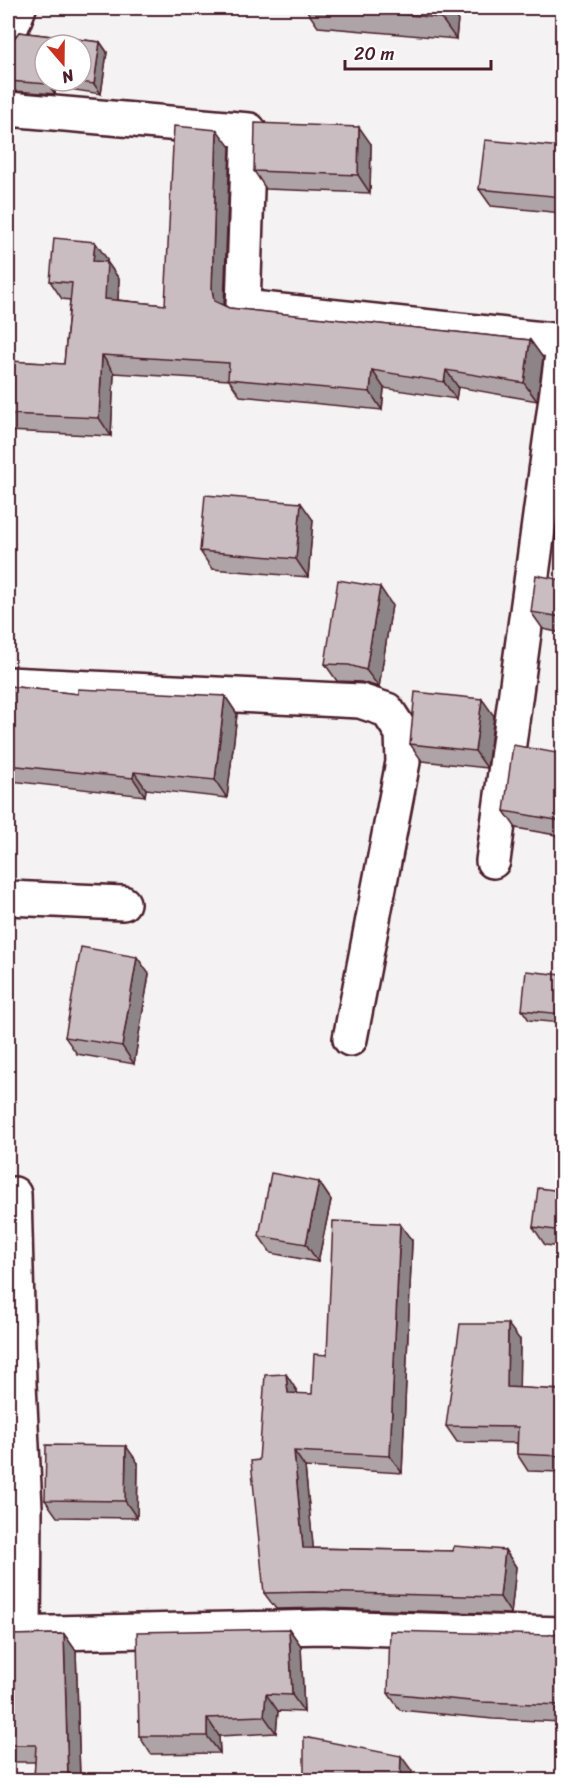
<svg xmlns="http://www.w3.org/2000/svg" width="570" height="1788" font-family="Sriracha,sans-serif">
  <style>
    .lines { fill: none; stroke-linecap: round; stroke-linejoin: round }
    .minor-casing { stroke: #4a1f2b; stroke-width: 38 }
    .minor { stroke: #fff; stroke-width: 33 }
    .wall { fill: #aea3a6; stroke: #4a1f2b; stroke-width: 1.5; fill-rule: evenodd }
    .shaded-wall { fill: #8d8487; stroke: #4a1f2b; stroke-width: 1.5 }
    .building { fill: #cabdc1; stroke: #4a1f2b; stroke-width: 1.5 }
  </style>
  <rect width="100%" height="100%" fill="#f4f2f2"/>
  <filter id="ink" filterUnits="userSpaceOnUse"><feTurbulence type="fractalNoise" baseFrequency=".0167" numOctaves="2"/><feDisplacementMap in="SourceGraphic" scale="12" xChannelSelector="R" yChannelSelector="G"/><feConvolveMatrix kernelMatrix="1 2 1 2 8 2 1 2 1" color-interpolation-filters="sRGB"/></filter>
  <g filter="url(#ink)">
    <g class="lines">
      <!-- minor casing -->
      <g class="minor-casing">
        <g id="minor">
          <polyline points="8,36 19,8"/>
          <polyline points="8,109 249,130 243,307 562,341"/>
          <polyline points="8,684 360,701 387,710 402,733 403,762 350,1039"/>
          <polyline points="493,861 562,354"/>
          <polyline points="8,898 123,903"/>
          <polyline points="14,1194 19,1384 25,1508 24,1633"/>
          <polyline points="8,1634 324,1627 562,1634"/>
        </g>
      </g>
      <!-- minor -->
      <use href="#minor" class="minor"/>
    </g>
    <!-- wall -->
    <g class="wall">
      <polygon points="305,8 459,8 456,39 318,27"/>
      <path d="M19,32L100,42L107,52L101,94L56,87L55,94L14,91L8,82V74L12,41ZM45,45H81V81H45Z"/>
      <polygon points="371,144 370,193 266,189 254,171"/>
      <polygon points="230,147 224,306 229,308 530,340 543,358 537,401 458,387 456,399 384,388 382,410 240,396 229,380 114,373 111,436 8,431 8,361 64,364 70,300 62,299 50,281 107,259 107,262 119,279 118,300 165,305"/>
      <polygon points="562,147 562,213 491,206 479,189"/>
      <polygon points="313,520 308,577 212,569 200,551"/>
      <polygon points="562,580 562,633 543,629 531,612"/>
      <polygon points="392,605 379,687 361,682 337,681 325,664"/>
      <polygon points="8,686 78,694 225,696 237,714 227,798 146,789 145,796 11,781 9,808 8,808"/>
      <polygon points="494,716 487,768 422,761 410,744"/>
      <polygon points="562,754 562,836 516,828 504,811"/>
      <polygon points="149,974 134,1064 77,1054 65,1037"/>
      <polygon points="562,975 562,1023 529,1020 522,1010"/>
      <polygon points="319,1182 331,1200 318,1262 271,1253 259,1236"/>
      <polygon points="562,1191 562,1247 545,1245 533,1227"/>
      <polygon points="412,1241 402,1473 305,1467 313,1548 453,1551 505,1550 516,1567 511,1614 325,1608 276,1609 264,1593 259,1460 297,1391 298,1394 312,1394 327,1355"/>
      <polygon points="520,1340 519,1388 562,1390 562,1472 528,1471 517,1454 517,1443 457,1442 446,1426"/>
      <polygon points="138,1463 137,1518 57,1517 45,1500"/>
      <polygon points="289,1629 301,1646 304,1712 278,1711 276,1733 219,1736 220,1753 151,1754 139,1736"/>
      <polygon points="562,1630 562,1722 493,1719 400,1710 388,1693 549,1635 558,1633"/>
      <polygon points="64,1634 76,1651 80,1780 34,1780 35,1762 8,1762 8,1635"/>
    </g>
    <!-- shaded-wall -->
    <g class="shaded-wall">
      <polygon points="442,8 459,8 456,39 441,18"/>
      <polygon points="100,42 107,52 101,94 94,84"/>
      <polygon points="48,81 51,81 56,87 55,94 48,84"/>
      <polygon points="359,127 371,144 370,193 358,175"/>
      <polygon points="217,130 230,147 224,306 214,301 212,289"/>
      <polygon points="95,242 107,259 107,262 119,279 117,317 105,299 93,261"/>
      <polygon points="530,340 543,358 537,401 524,383"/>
      <polygon points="102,355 114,373 111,436 99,418"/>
      <polygon points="372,370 384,388 382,410 370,392"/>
      <polygon points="446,370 458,387 456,399 444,382"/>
      <polygon points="301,503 313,520 308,577 296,559"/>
      <polygon points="380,587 392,605 379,687 366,670"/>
      <polygon points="225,696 237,714 227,798 215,780"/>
      <polygon points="482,699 494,716 487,768 475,751"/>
      <polygon points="134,772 146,789 145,796 133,778"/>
      <polygon points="8,777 11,781 9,808 8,806"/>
      <polygon points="137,957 149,974 134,1064 122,1046"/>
      <polygon points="319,1182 331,1200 318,1262 306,1244"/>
      <polygon points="400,1224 412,1241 402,1473 390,1456"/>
      <polygon points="508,1324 520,1340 519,1404 507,1387"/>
      <polygon points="286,1374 297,1391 299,1410 288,1393"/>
      <polygon points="126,1446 138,1463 137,1518 125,1501"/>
      <polygon points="294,1451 305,1467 315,1564 303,1548"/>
      <polygon points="505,1550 516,1567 511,1614 500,1597"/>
      <polygon points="289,1629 301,1646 304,1712 292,1695"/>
      <polygon points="64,1634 76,1651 80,1780 68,1780"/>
      <polygon points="266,1694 278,1711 276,1733 264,1716"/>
      <polygon points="207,1718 219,1736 220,1753 207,1736"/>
      <polygon points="401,1756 412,1771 411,1780 400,1780"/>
    </g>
    <!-- building -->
    <g class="building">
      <polygon points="329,8 442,8 441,18"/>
      <polygon points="19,32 100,42 94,84 73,81 81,81 81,45 45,45 45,81 48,81 48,84 8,81 12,41"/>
      <polygon points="255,123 359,127 358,175 254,171"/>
      <polygon points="174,126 217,130 212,289 214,301 229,308 530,340 524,383 446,370 444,382 372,370 370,392 228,379 229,363 102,355 99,418 8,414 8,361 64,364 72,283 50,281 54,238 95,242 93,261 107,262 105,299 165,305"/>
      <polygon points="485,140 562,147 562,197 479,189"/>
      <polygon points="562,383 562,412 559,411"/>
      <polygon points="205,495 301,503 296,559 200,551"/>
      <polygon points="536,575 562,580 562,617 531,612"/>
      <polygon points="338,580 380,587 366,670 349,665 325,664"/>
      <polygon points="8,686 78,694 78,689 225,696 215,780 134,772 133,778 8,765"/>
      <polygon points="415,692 482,699 475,751 410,744"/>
      <polygon points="513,745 562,754 562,821 504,811"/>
      <polygon points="81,947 137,957 122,1046 65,1037"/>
      <polygon points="526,971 562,975 562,1014 522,1010"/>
      <polygon points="271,1173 319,1182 306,1244 259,1236"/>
      <polygon points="538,1188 562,1191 562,1231 533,1227"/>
      <polygon points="333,1221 400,1224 390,1456 294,1451 303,1548 453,1551 454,1546 505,1550 500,1597 313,1592 264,1593 251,1461 259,1460 265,1375 286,1374 288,1393 312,1394 314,1354 327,1355"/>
      <polygon points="460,1324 508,1324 507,1387 562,1390 562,1456 517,1454 518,1427 446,1426"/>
      <polygon points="46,1445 126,1446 125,1501 45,1500"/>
      <polygon points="289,1629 292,1695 266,1694 264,1716 207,1718 207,1736 139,1736 137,1632"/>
      <polygon points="562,1630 562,1705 481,1702 388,1693 390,1631 549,1635 558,1633"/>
      <polygon points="64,1634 68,1780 34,1780 36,1745 8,1745 8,1635"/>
      <polygon points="304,1737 401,1756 400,1780 304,1780"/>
    </g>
  </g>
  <!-- margin -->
  <rect width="570" height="1788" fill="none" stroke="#fff" stroke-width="30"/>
  <rect x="15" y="15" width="540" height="1758" fill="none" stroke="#4a1f2b" stroke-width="2" filter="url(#ink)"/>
  <!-- north arrow -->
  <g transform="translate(63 63) rotate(160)"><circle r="28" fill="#ffffff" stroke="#b7a5aa" stroke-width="1.5"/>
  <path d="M0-4.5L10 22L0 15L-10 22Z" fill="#c8321e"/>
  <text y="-9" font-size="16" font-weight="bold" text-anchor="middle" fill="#4a1f2b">N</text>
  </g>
  <!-- scale -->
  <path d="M345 60v9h146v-9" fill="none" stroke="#4a1f2b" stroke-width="3"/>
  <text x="354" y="60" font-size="18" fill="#4a1f2b" stroke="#ffffff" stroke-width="4.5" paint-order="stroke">20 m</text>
</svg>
